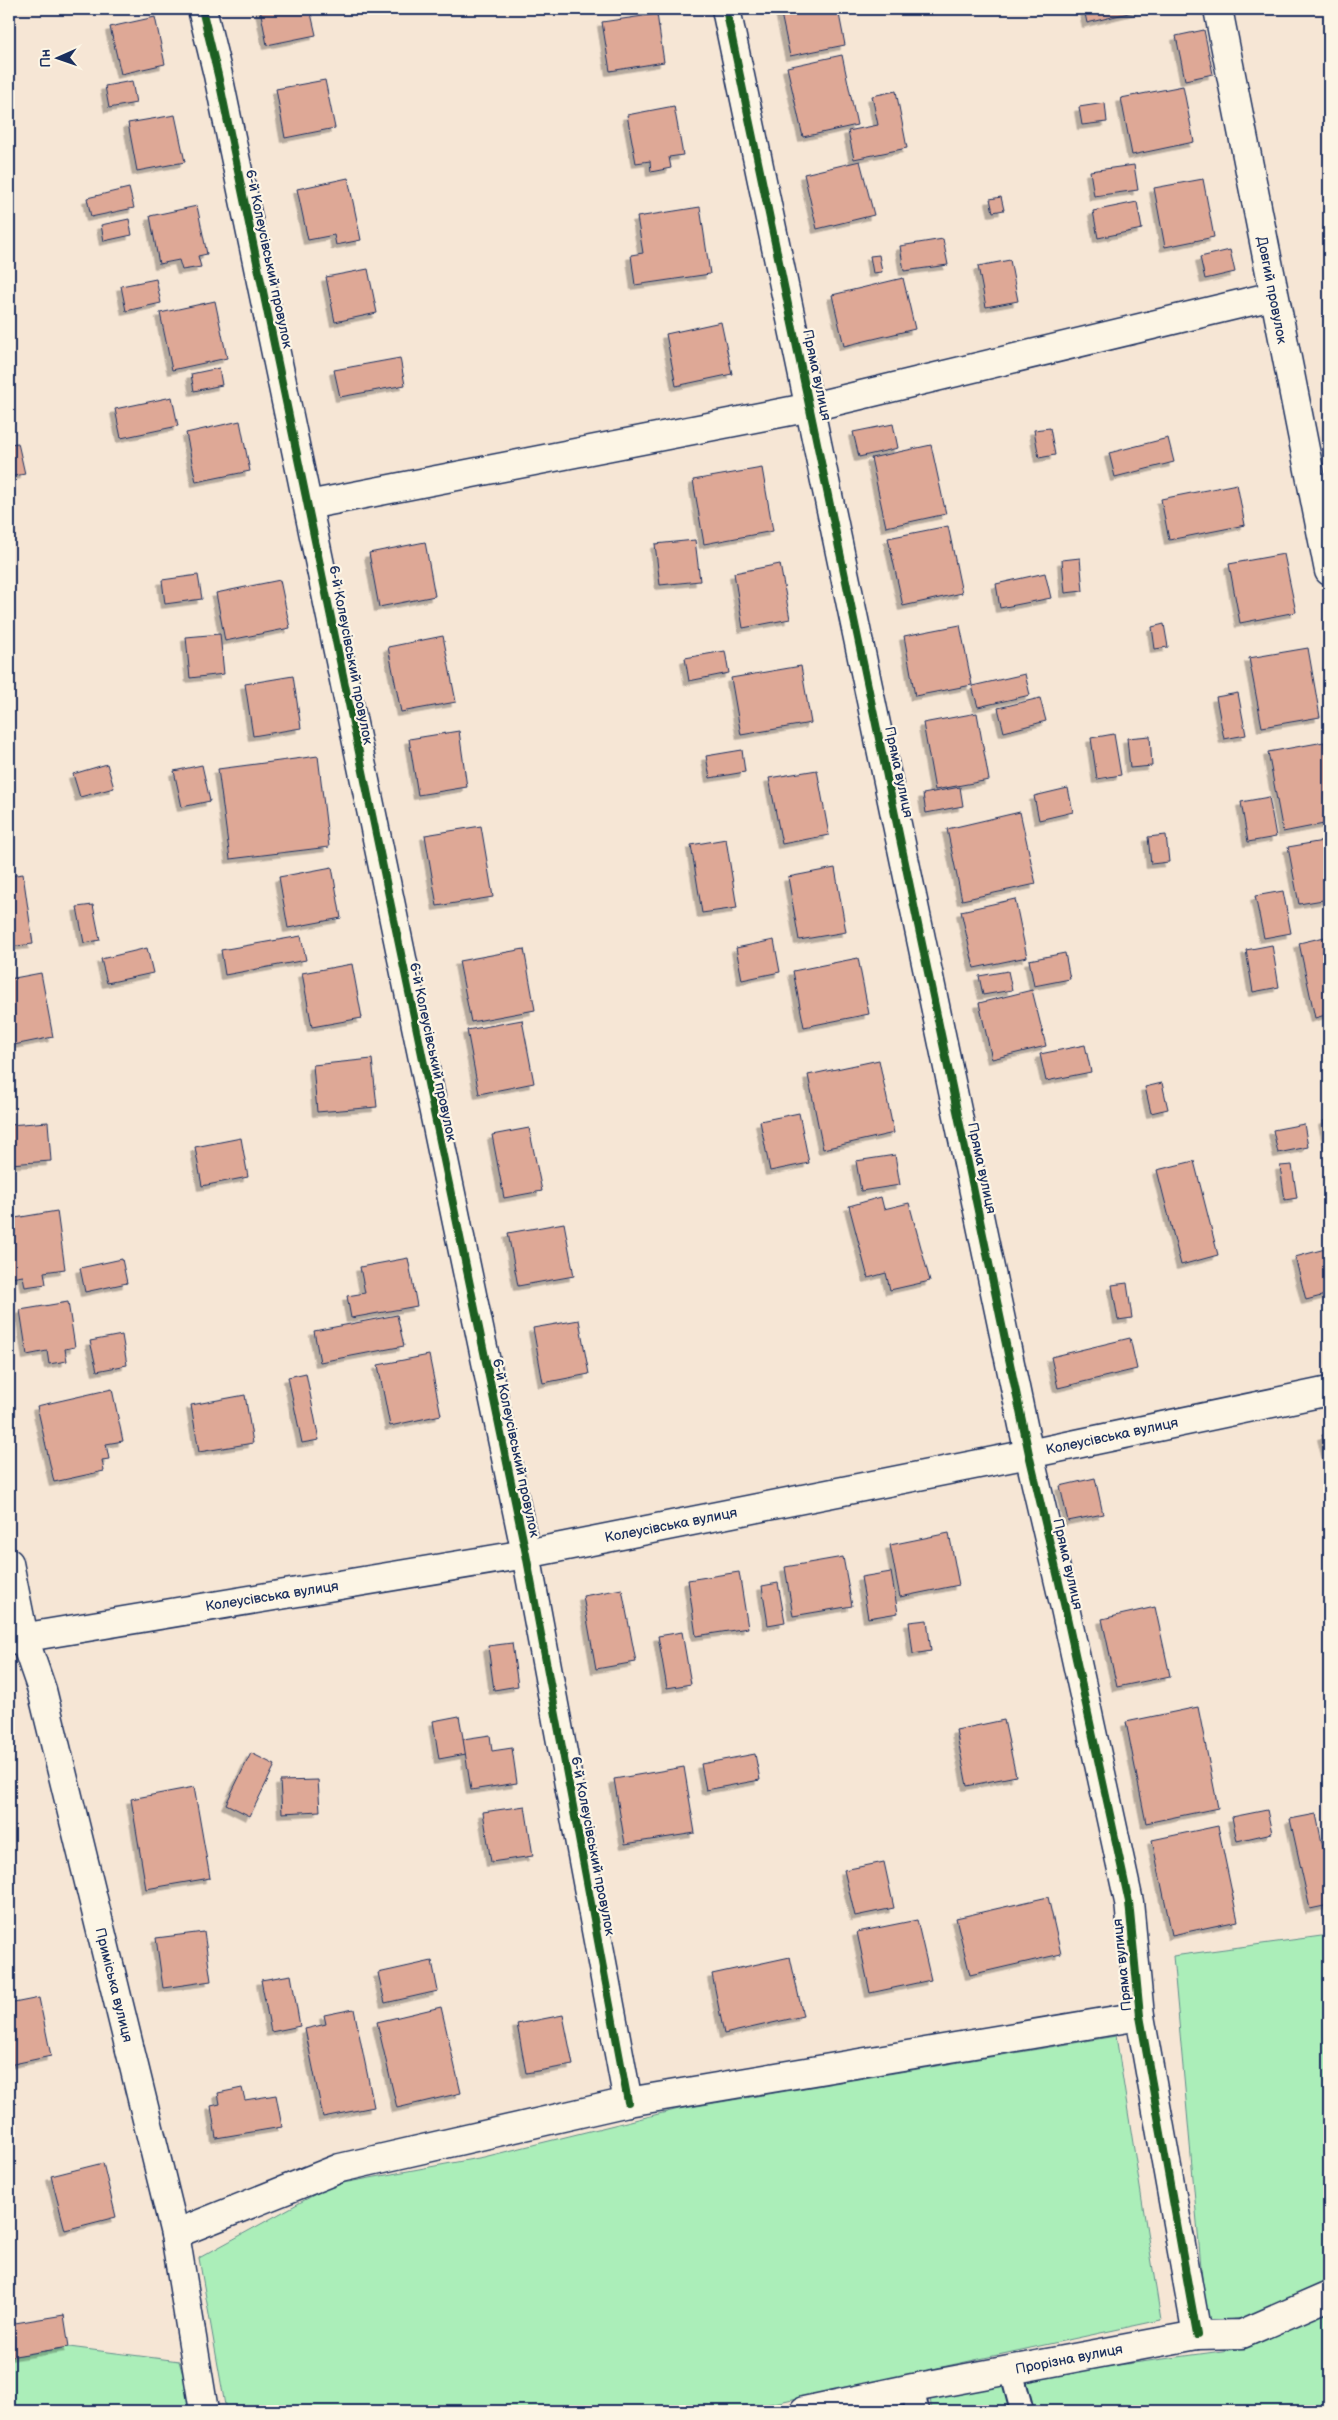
<svg xmlns="http://www.w3.org/2000/svg" width="1338" height="2420" font-family="'Balsamiq Sans',sans-serif">
  <style>
    .green { fill: #abeeb9; stroke: #638e8c }
    .building { fill: #dea896; stroke: #1b2f5e; filter: url(#shadow) }
    .lines { fill: none; stroke-linecap: round; stroke-linejoin: round }
    .lane-casing { stroke: #1b2f5e; stroke-width: 26 }
    .street-casing { stroke: #1b2f5e; stroke-width: 31 }
    .secondary-casing { stroke: #1b2f5e; stroke-width: 31 }
    .lane { stroke: #fcf5e5; stroke-width: 22 }
    .street { stroke: #fcf5e5; stroke-width: 28 }
    .secondary { stroke: #fcf5e5; stroke-width: 28 }
    .cycleway-casing { stroke: #fcf5e5; stroke-width: 11 }
    .cycleway { stroke: #1b5e20; stroke-width: 8 }
    .labels { text-anchor: middle; dominant-baseline: central; stroke-width: 4.5; stroke-linejoin: round; paint-order: stroke }
    .street-label { font-size: 14px; fill: #1b2f5e; stroke: #fcf5e5 }
  </style>
  <defs>
    <filter id="shadow"><feDropShadow dx="-4.5" dy="4.5" stdDeviation="0" flood-color="#0004"/></filter>
  </defs>
  <rect width="100%" height="100%" fill="#f6e6d5"/>
  <filter id="ink" filterUnits="userSpaceOnUse"><feTurbulence type="fractalNoise" baseFrequency=".02" numOctaves="2"/><feDisplacementMap in="SourceGraphic" scale="10" xChannelSelector="R" yChannelSelector="G"/><feConvolveMatrix kernelMatrix="1 2 1 2 8 2 1 2 1" color-interpolation-filters="sRGB"/></filter>
  <g filter="url(#ink)">
    <!-- green -->
    <g class="green">
      <polygon points="1329,1935 1329,2282 1245,2318 1206,2322 1173,1956"/>
      <polygon points="1116,2036 1161,2320 737,2411 226,2411 199,2258 332,2185 484,2157 679,2109"/>
      <polygon points="1329,2306 1329,2411 1034,2411 1023,2378 1237,2349"/>
      <polygon points="69,2347 179,2361 193,2411 9,2411 9,2357"/>
      <polygon points="1005,2385 1013,2411 932,2411 930,2399"/>
    </g>
    <!-- building -->
    <g class="building">
      <polygon points="260,9 310,9 316,35 267,45"/>
      <polygon points="780,9 838,9 845,45 790,56"/>
      <polygon points="1084,9 1145,9 1087,23"/>
      <polygon points="657,14 664,62 610,71 602,22"/>
      <polygon points="155,17 165,64 121,74 110,27"/>
      <polygon points="1204,30 1213,74 1185,80 1176,36"/>
      <polygon points="842,55 857,125 803,137 787,67"/>
      <polygon points="325,80 335,128 285,138 276,89"/>
      <polygon points="132,81 136,103 109,108 105,86"/>
      <polygon points="1183,86 1194,142 1132,155 1121,98"/>
      <polygon points="896,91 907,148 854,159 848,131 878,125 872,96"/>
      <polygon points="1105,103 1107,122 1082,125 1079,107"/>
      <polygon points="674,106 683,155 669,157 671,168 651,172 650,161 636,163 627,115"/>
      <polygon points="175,115 185,162 137,171 128,123"/>
      <polygon points="860,161 874,215 817,229 804,174"/>
      <polygon points="1134,165 1138,190 1094,196 1090,171"/>
      <polygon points="348,178 361,240 336,245 334,235 308,240 297,189"/>
      <polygon points="1203,179 1214,237 1165,247 1154,188"/>
      <polygon points="129,188 134,208 91,217 87,198"/>
      <polygon points="1001,197 1004,210 993,212 990,199"/>
      <polygon points="1137,202 1142,229 1098,238 1093,211"/>
      <polygon points="197,206 207,254 198,256 201,267 182,270 179,260 159,264 150,216"/>
      <polygon points="700,207 710,274 635,285 631,255 643,253 637,217"/>
      <polygon points="129,219 132,235 104,241 101,225"/>
      <polygon points="943,239 948,265 904,271 900,246"/>
      <polygon points="1230,250 1235,272 1205,279 1200,257"/>
      <polygon points="879,255 882,272 873,273 870,256"/>
      <polygon points="1010,260 1018,301 986,307 978,266"/>
      <polygon points="368,269 377,313 335,322 326,277"/>
      <polygon points="903,278 915,329 844,346 832,295"/>
      <polygon points="156,279 161,303 126,311 121,286"/>
      <polygon points="215,301 227,358 172,370 160,313"/>
      <polygon points="721,322 732,374 676,386 666,334"/>
      <polygon points="400,358 405,385 340,397 334,370"/>
      <polygon points="219,368 222,385 194,391 191,374"/>
      <polygon points="172,397 178,426 121,438 115,409"/>
      <polygon points="240,421 250,471 196,482 186,433"/>
      <polygon points="893,424 898,448 859,457 853,432"/>
      <polygon points="1050,428 1055,455 1039,458 1034,430"/>
      <polygon points="1168,438 1174,462 1115,477 1109,453"/>
      <polygon points="18,443 25,474 9,477 9,444"/>
      <polygon points="931,445 946,514 886,527 871,458"/>
      <polygon points="762,468 773,531 704,544 693,480"/>
      <polygon points="1237,484 1245,525 1169,540 1161,499"/>
      <polygon points="948,526 962,593 903,606 888,538"/>
      <polygon points="695,540 700,581 660,585 655,544"/>
      <polygon points="425,542 435,596 379,607 369,553"/>
      <polygon points="1284,554 1296,612 1240,623 1229,564"/>
      <polygon points="1080,558 1083,591 1065,593 1062,560"/>
      <polygon points="780,564 790,619 743,628 734,573"/>
      <polygon points="1045,573 1051,598 1000,608 996,584"/>
      <polygon points="198,575 202,599 165,604 162,580"/>
      <polygon points="280,580 290,628 225,641 216,593"/>
      <polygon points="1164,624 1168,647 1155,649 1152,627"/>
      <polygon points="960,625 972,685 915,696 904,636"/>
      <polygon points="220,634 224,674 190,678 186,637"/>
      <polygon points="443,636 456,702 401,712 388,647"/>
      <polygon points="1308,648 1320,717 1262,727 1249,658"/>
      <polygon points="725,651 729,673 689,681 685,658"/>
      <polygon points="801,666 811,723 741,735 731,678"/>
      <polygon points="1025,674 1030,695 978,707 972,686"/>
      <polygon points="293,676 301,728 253,736 245,684"/>
      <polygon points="1238,693 1246,735 1224,739 1216,697"/>
      <polygon points="1040,698 1046,721 1004,732 998,708"/>
      <polygon points="977,713 989,780 935,790 923,723"/>
      <polygon points="459,731 467,787 418,795 409,739"/>
      <polygon points="1114,734 1121,775 1097,779 1091,738"/>
      <polygon points="1150,736 1152,766 1130,768 1127,738"/>
      <polygon points="1324,742 1329,774 1329,823 1283,832 1268,752"/>
      <polygon points="742,750 745,772 710,778 706,756"/>
      <polygon points="318,756 329,847 230,859 218,769"/>
      <polygon points="107,764 114,788 80,797 73,774"/>
      <polygon points="202,765 210,801 182,807 174,771"/>
      <polygon points="817,770 829,835 782,844 769,778"/>
      <polygon points="960,787 963,806 926,813 923,794"/>
      <polygon points="1068,788 1073,812 1039,820 1034,796"/>
      <polygon points="1269,797 1276,837 1248,842 1241,802"/>
      <polygon points="1020,812 1036,884 962,900 947,829"/>
      <polygon points="481,826 493,897 437,906 425,835"/>
      <polygon points="1166,835 1169,862 1151,864 1148,837"/>
      <polygon points="726,839 737,908 702,913 691,845"/>
      <polygon points="1329,840 1329,899 1299,904 1288,847"/>
      <polygon points="332,867 341,918 288,928 279,877"/>
      <polygon points="835,868 846,932 799,940 788,877"/>
      <polygon points="23,874 33,944 9,947 9,876"/>
      <polygon points="1283,891 1291,933 1264,938 1255,896"/>
      <polygon points="1015,899 1027,957 974,968 961,911"/>
      <polygon points="93,905 100,940 84,943 77,907"/>
      <polygon points="301,936 306,960 225,975 221,950"/>
      <polygon points="1329,936 1329,1014 1315,1018 1299,943"/>
      <polygon points="774,940 780,972 742,980 736,948"/>
      <polygon points="1272,945 1279,987 1253,992 1246,950"/>
      <polygon points="147,948 153,973 107,983 101,959"/>
      <polygon points="524,949 535,1010 471,1022 459,961"/>
      <polygon points="1065,953 1070,979 1034,986 1029,960"/>
      <polygon points="858,958 869,1014 804,1027 793,971"/>
      <polygon points="352,964 362,1018 312,1027 302,973"/>
      <polygon points="1008,971 1012,990 983,995 979,976"/>
      <polygon points="41,973 53,1037 9,1046 9,979"/>
      <polygon points="1032,990 1046,1046 992,1059 979,1003"/>
      <polygon points="522,1020 534,1083 479,1094 467,1030"/>
      <polygon points="1085,1045 1091,1072 1046,1081 1040,1054"/>
      <polygon points="372,1059 377,1107 317,1112 313,1065"/>
      <polygon points="879,1060 894,1133 823,1149 808,1075"/>
      <polygon points="1162,1083 1168,1109 1151,1113 1145,1087"/>
      <polygon points="799,1113 809,1163 770,1171 760,1121"/>
      <polygon points="1329,1119 1329,1147 1323,1121"/>
      <polygon points="48,1122 51,1161 9,1164 9,1125"/>
      <polygon points="1304,1124 1308,1147 1278,1153 1273,1130"/>
      <polygon points="529,1128 542,1191 504,1198 492,1135"/>
      <polygon points="241,1138 248,1177 202,1186 195,1147"/>
      <polygon points="895,1155 900,1185 861,1191 856,1161"/>
      <polygon points="1194,1161 1218,1255 1181,1265 1157,1170"/>
      <polygon points="1292,1165 1297,1198 1285,1200 1280,1166"/>
      <polygon points="881,1197 884,1209 909,1203 930,1281 890,1290 886,1273 868,1278 849,1206"/>
      <polygon points="57,1211 65,1269 44,1272 46,1284 25,1287 23,1276 11,1278 9,1219"/>
      <polygon points="564,1223 574,1276 518,1286 508,1233"/>
      <polygon points="1329,1248 1329,1294 1306,1300 1295,1257"/>
      <polygon points="408,1258 417,1306 351,1318 347,1296 365,1293 360,1267"/>
      <polygon points="122,1259 127,1283 85,1292 80,1268"/>
      <polygon points="1127,1283 1132,1318 1118,1320 1112,1285"/>
      <polygon points="68,1302 75,1347 65,1349 67,1361 49,1364 47,1351 27,1355 20,1310"/>
      <polygon points="397,1315 404,1346 320,1362 314,1331"/>
      <polygon points="579,1320 589,1374 543,1383 533,1328"/>
      <polygon points="122,1335 127,1365 97,1371 90,1341"/>
      <polygon points="1130,1338 1137,1369 1058,1388 1051,1357"/>
      <polygon points="429,1355 441,1415 390,1426 378,1365"/>
      <polygon points="306,1373 319,1440 302,1443 288,1377"/>
      <polygon points="112,1389 123,1441 106,1444 109,1459 102,1460 104,1471 54,1482 37,1406"/>
      <polygon points="245,1395 253,1443 199,1452 191,1405"/>
      <polygon points="1329,1434 1329,1463 1322,1435"/>
      <polygon points="1095,1478 1103,1514 1068,1521 1060,1486"/>
      <polygon points="949,1533 959,1585 900,1597 890,1545"/>
      <polygon points="843,1557 852,1606 793,1616 785,1567"/>
      <polygon points="739,1572 748,1628 696,1636 688,1580"/>
      <polygon points="891,1572 898,1613 868,1618 861,1577"/>
      <polygon points="778,1583 785,1622 768,1625 762,1586"/>
      <polygon points="622,1589 636,1662 596,1669 583,1596"/>
      <polygon points="1155,1607 1170,1676 1117,1687 1102,1619"/>
      <polygon points="927,1620 931,1651 913,1654 909,1622"/>
      <polygon points="682,1632 691,1684 667,1688 658,1636"/>
      <polygon points="512,1643 518,1686 494,1690 488,1646"/>
      <polygon points="1198,1707 1218,1808 1146,1823 1126,1722"/>
      <polygon points="459,1716 466,1754 439,1759 433,1721"/>
      <polygon points="1004,1720 1016,1776 967,1786 956,1730"/>
      <polygon points="490,1735 492,1751 512,1748 517,1783 471,1790 463,1739"/>
      <polygon points="251,1753 275,1765 250,1816 226,1804"/>
      <polygon points="755,1754 760,1780 706,1790 701,1764"/>
      <polygon points="684,1767 695,1833 625,1844 614,1779"/>
      <polygon points="318,1780 320,1811 282,1813 280,1781"/>
      <polygon points="194,1787 210,1878 146,1889 131,1799"/>
      <polygon points="525,1806 533,1856 491,1862 483,1812"/>
      <polygon points="1267,1810 1272,1833 1237,1841 1232,1817"/>
      <polygon points="1316,1814 1329,1877 1329,1905 1310,1909 1290,1819"/>
      <polygon points="1218,1826 1238,1921 1172,1935 1152,1840"/>
      <polygon points="884,1862 894,1908 855,1916 844,1870"/>
      <polygon points="1048,1897 1061,1954 970,1975 956,1918"/>
      <polygon points="917,1920 931,1980 870,1993 857,1932"/>
      <polygon points="204,1932 211,1981 163,1988 156,1938"/>
      <polygon points="790,1957 803,2016 724,2034 712,1974"/>
      <polygon points="432,1961 438,1991 385,2003 378,1973"/>
      <polygon points="291,1975 300,2026 271,2032 261,1980"/>
      <polygon points="39,1998 51,2056 9,2065 9,2004"/>
      <polygon points="441,2007 461,2093 397,2108 377,2022"/>
      <polygon points="354,2009 374,2107 323,2117 305,2029 326,2024 324,2015"/>
      <polygon points="563,2015 573,2065 526,2073 517,2024"/>
      <polygon points="242,2088 245,2100 276,2095 282,2127 216,2138 211,2106 220,2104 218,2093"/>
      <polygon points="103,2163 116,2217 65,2230 51,2176"/>
      <polygon points="64,2315 69,2347 9,2357 9,2324"/>
    </g>
    <g class="lines">
      <!-- lane casing -->
      <g class="lane-casing">
        <g id="lane">
          <polyline points="1011,2370 1022,2411"/>
          <polyline points="913,2388 917,2411"/>
        </g>
      </g>
      <!-- street casing -->
      <g class="street-casing">
        <g id="street">
          <polyline points="202,9 218,75 526,1554 628,2102"/>
          <polyline points="726,9 1029,1454 1065,1608 1129,1902 1140,2016 1197,2335"/>
          <polyline points="1218,9 1329,571"/>
          <polyline points="308,505 811,407 1273,296"/>
          <polyline points="9,1563 24,1638 42,1690 175,2234 204,2411"/>
          <polyline points="175,2234 340,2168 628,2102 1140,2016"/>
          <polyline points="804,2411 913,2388 1197,2335 1242,2334 1329,2296"/>
        </g>
      </g>
      <!-- secondary casing -->
      <g class="secondary-casing">
        <polyline id="secondary" points="9,1640 526,1554 1029,1454 1329,1391"/>
      </g>
      <!-- lane -->
      <use href="#lane" class="lane"/>
      <!-- street -->
      <use href="#street" class="street"/>
      <!-- secondary -->
      <use href="#secondary" class="secondary"/>
      <!-- cycleway casing -->
      <g class="cycleway-casing">
        <g id="cycleway">
          <polyline points="202,9 218,75 526,1554 628,2102"/>
          <polyline points="726,9 1029,1454 1065,1608 1129,1902 1140,2016 1197,2335"/>
        </g>
      </g>
      <!-- cycleway -->
      <use href="#cycleway" class="cycleway"/>
    </g>
  </g>
  <g class="labels">
    <!-- street labels -->
    <g class="street-label">
      <text transform="translate(269 259) rotate(78)">6-й Колеусівський провулок</text>
      <text transform="translate(1272 290) rotate(79)">Довгий провулок</text>
      <text transform="translate(817 375) rotate(78)">Пряма вулиця</text>
      <text transform="translate(351 655) rotate(79)">6-й Колеусівський провулок</text>
      <text transform="translate(899 772) rotate(78)">Пряма вулиця</text>
      <text transform="translate(433 1052) rotate(78)">6-й Колеусівський провулок</text>
      <text transform="translate(982 1168) rotate(78)">Пряма вулиця</text>
      <text transform="translate(1112 1436) rotate(-12)">Колеусівська вулиця</text>
      <text transform="translate(516 1448) rotate(78)">6-й Колеусівський провулок</text>
      <text transform="translate(671 1525) rotate(-11)">Колеусівська вулиця</text>
      <text transform="translate(1068 1564) rotate(77)">Пряма вулиця</text>
      <text transform="translate(272 1596) rotate(-9)">Колеусівська вулиця</text>
      <text transform="translate(593 1846) rotate(79)">6-й Колеусівський провулок</text>
      <text transform="translate(1122 1965) rotate(-96)">Пряма вулиця</text>
      <text transform="translate(114 1985) rotate(76)">Приміська вулиця</text>
      <text transform="translate(1069 2359) rotate(-11)">Прорізна вулиця</text>
    </g>
  </g>
  <!-- margin -->
  <rect width="1338" height="2420" fill="none" stroke="#fcf5e5" stroke-width="30"/>
  <rect x="15" y="15" width="1308" height="2390" fill="none" stroke="#1b2f5e" stroke-width="2" filter="url(#ink)"/>
  <!-- north arrow -->
  <g transform="translate(58 58) rotate(268)" stroke="#fcf5e5" stroke-width="4" paint-order="stroke">
  <path d="M0-4L9 19L0 12L-9 19Z" fill="#1b2f5e"/>
  <text y="-8" font-size="14" font-weight="bold" text-anchor="middle" fill="#1b2f5e">Пн</text>
  </g>
</svg>
